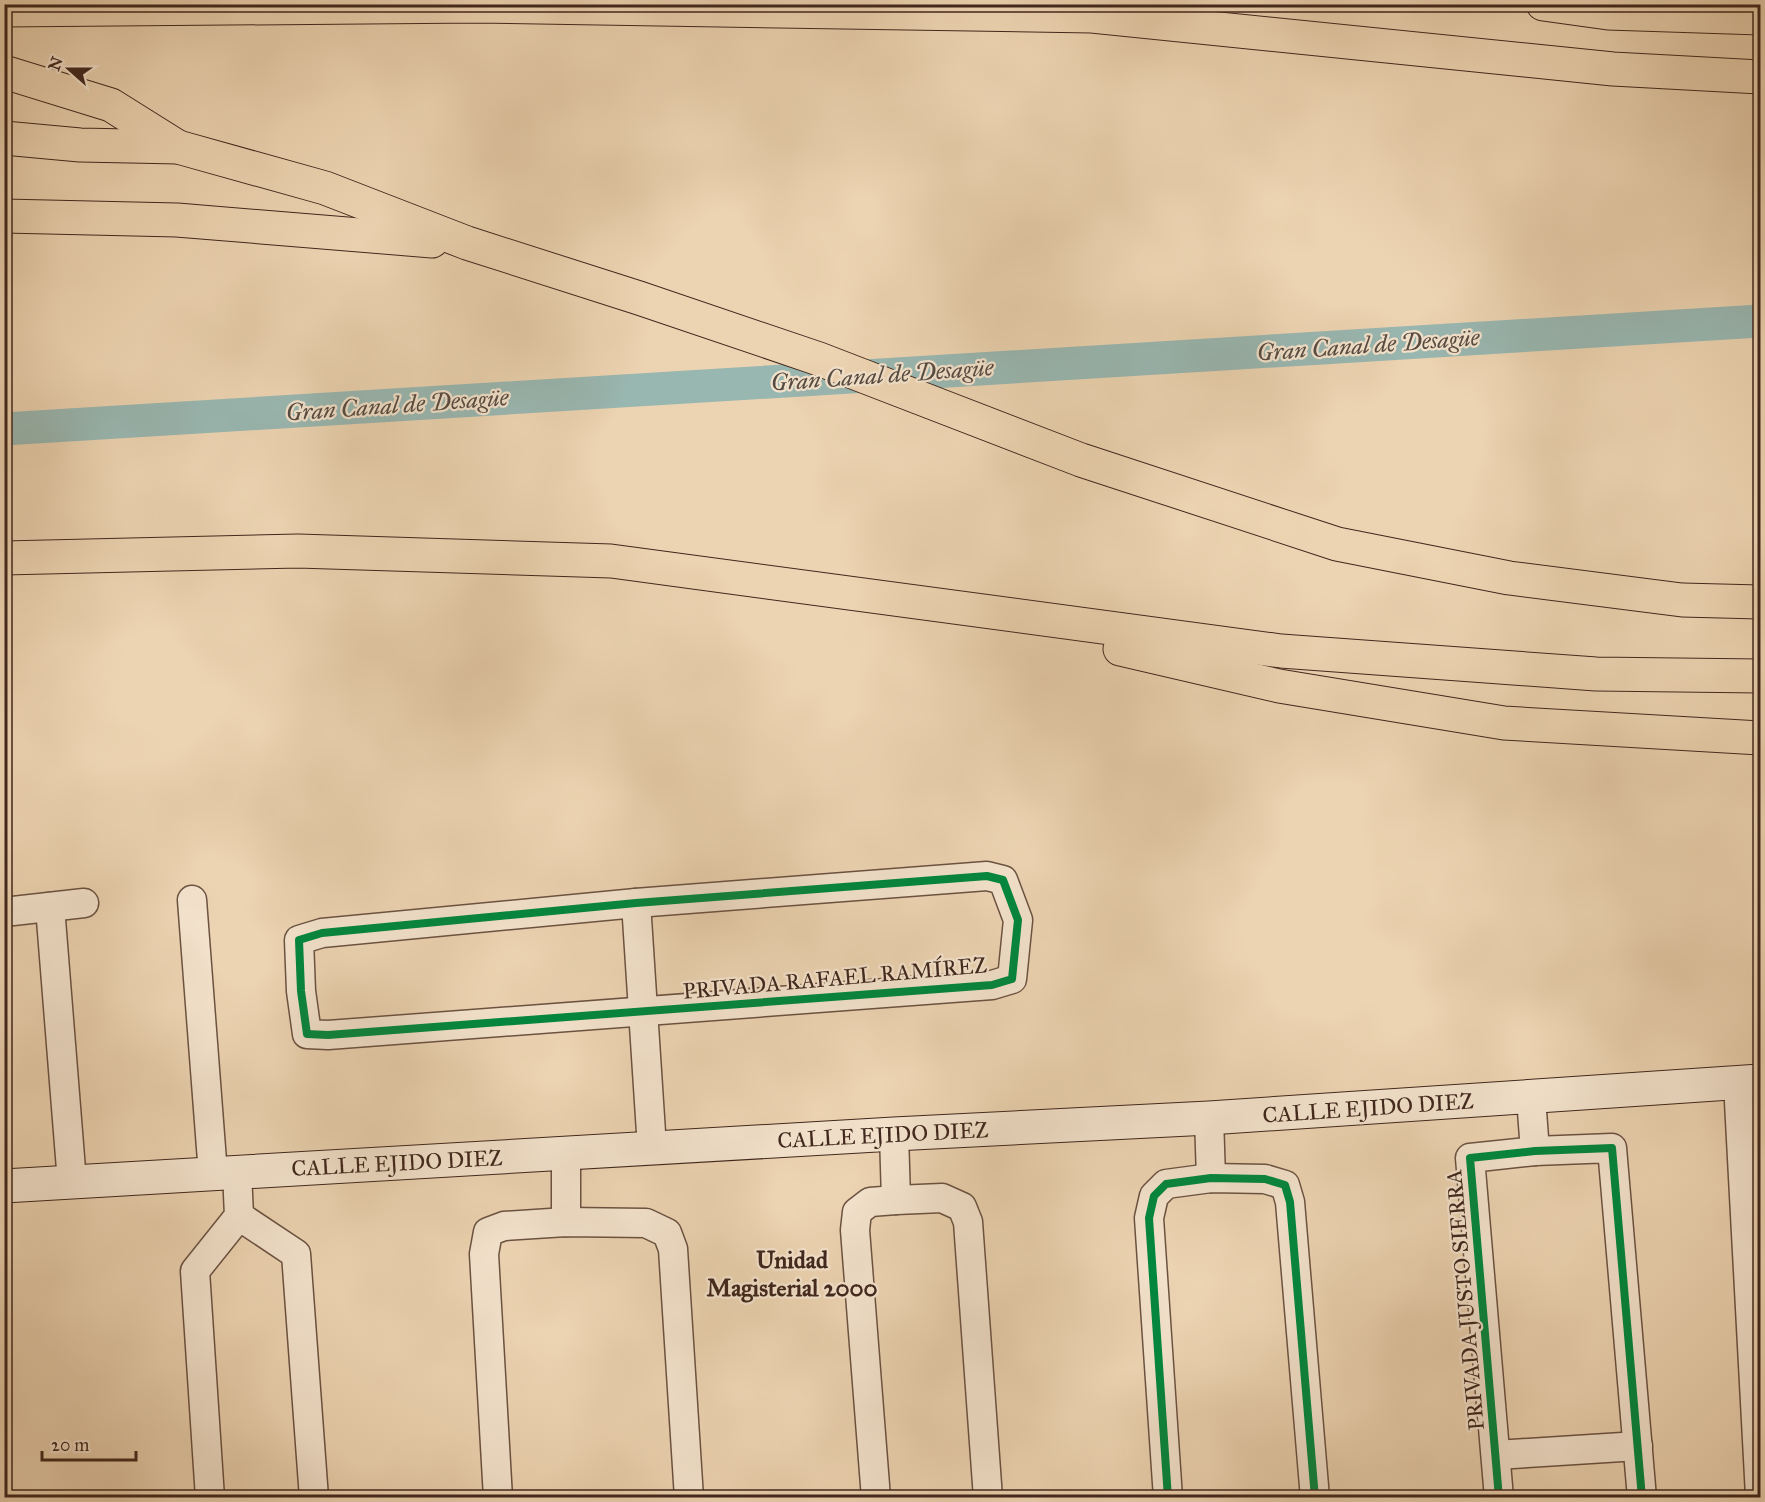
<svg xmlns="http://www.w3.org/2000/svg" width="1765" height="1502" font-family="'IM FELL Great Primer',serif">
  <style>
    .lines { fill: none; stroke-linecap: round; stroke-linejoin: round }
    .canal { stroke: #99b7b1; stroke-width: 33 }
    .minor-casing { stroke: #6b5242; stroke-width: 31 }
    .secondary-casing { stroke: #40271d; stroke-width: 35 }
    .trunk-casing { stroke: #40271d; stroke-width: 35 }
    .motorway-casing { stroke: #40271d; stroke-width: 35 }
    .minor { stroke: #f3e2cc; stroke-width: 28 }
    .secondary { stroke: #f3e2cc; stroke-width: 33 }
    .trunk { stroke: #ecd3b1; stroke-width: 33 }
    .motorway { stroke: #ecd3b1; stroke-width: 33 }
    .cycleway-casing { stroke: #f3e2cc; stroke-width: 11 }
    .cycleway { stroke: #00873e; stroke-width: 8 }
    .labels { text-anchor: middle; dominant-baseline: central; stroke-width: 4.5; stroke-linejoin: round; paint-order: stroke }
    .street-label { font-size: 22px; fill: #40271d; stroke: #f3e2cc }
    .water-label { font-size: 24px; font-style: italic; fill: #564b42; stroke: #f3e2cc }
    .neighbourhood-label { font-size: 24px; font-weight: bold; fill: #40271d; stroke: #f3e2cc }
  </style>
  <rect width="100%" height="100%" fill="#ecd3b1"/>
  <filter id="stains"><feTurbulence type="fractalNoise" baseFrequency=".00333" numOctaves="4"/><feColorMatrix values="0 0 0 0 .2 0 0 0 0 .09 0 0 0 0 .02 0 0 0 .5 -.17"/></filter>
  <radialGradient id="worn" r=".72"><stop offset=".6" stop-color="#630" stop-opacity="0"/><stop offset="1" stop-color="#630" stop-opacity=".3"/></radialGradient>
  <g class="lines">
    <!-- canal -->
    <polyline class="canal" points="4,429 1760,321"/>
    <!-- minor casing -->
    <g class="minor-casing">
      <g id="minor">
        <polygon points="987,876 1003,880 1018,920 1012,979 992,985 328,1035 307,1034 301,991 299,940 322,933 636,903"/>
        <polyline points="192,900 213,1174"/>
        <polyline points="636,903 652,1148"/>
        <polyline points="50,907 72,1182"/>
        <polyline points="13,911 84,903"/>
        <polyline points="1738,1083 1760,1496"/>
        <polyline points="1531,1098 1535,1151"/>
        <polyline points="1209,1118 1211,1178"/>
        <polyline points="894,1134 896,1200"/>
        <polyline points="566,1153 566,1222"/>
        <polyline points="239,1216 296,1254 314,1498"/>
        <polyline points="1496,1455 1638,1446"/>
        <polyline points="210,1498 195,1271 239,1216 237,1172"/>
        <polyline points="498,1498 484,1254 488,1232 504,1226 566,1222 646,1223 667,1233 673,1249 689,1498"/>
        <polyline points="876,1498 855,1230 857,1212 870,1202 896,1200 942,1198 962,1207 968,1222 988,1498"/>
        <polyline points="1168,1498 1149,1218 1154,1196 1166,1184 1211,1178 1265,1179 1285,1185 1290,1202 1315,1498"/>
        <polyline points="1499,1498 1470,1158 1535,1151 1612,1148 1642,1498"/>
      </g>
    </g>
    <!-- secondary casing -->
    <g class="secondary-casing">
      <polyline id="secondary" points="4,1186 894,1134 1209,1118 1760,1081"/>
    </g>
    <!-- trunk casing -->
    <g class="trunk-casing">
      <g id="trunk">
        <polyline points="1543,4 1608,13 1760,18"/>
        <polyline points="4,10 478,6 1092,16 1613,69 1760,77"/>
      </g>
    </g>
    <!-- motorway casing -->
    <g class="motorway-casing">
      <g id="motorway">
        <polyline points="4,72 111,105 178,147"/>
        <polyline points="4,138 80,145 178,147 325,188 467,243 639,298 819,359 1081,460 1337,544 1509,578 1682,600 1760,602"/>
        <polyline points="4,216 177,220 432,241"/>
        <polyline points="4,558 298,551 611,561 1281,651 1596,674 1760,676"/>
        <polyline points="1120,649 1279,686 1504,723 1760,738"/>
      </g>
    </g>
    <!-- minor -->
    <use href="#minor" class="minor"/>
    <!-- secondary -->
    <use href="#secondary" class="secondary"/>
    <!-- trunk -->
    <use href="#trunk" class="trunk"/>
    <!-- motorway -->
    <use href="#motorway" class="motorway"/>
    <!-- cycleway casing -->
    <g class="cycleway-casing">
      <g id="cycleway">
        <polygon points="987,876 1003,880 1018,920 1012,979 992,985 328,1035 307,1034 301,991 299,940 322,933 636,903"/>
        <polyline points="1168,1498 1149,1218 1154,1196 1166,1184 1211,1178 1265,1179 1285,1185 1290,1202 1315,1498"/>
        <polyline points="1499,1498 1470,1158 1535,1151 1612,1148 1642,1498"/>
      </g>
    </g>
    <!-- cycleway -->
    <use href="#cycleway" class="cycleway"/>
  </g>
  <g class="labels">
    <!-- street labels -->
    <g class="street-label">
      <text transform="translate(835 978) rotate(-5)">PRIVADA RAFAEL RAMÍREZ</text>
      <text transform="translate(1368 1108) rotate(-4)">CALLE EJIDO DIEZ</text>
      <text transform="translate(883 1135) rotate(-3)">CALLE EJIDO DIEZ</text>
      <text transform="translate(397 1163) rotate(-3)">CALLE EJIDO DIEZ</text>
      <text transform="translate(1465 1300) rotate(-95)">PRIVADA JUSTO SIERRA</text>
    </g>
    <!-- water labels -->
    <g class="water-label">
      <text transform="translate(1368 345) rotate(-4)">Gran Canal de Desagüe</text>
      <text transform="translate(882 375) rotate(-4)">Gran Canal de Desagüe</text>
      <text transform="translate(397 405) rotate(-4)">Gran Canal de Desagüe</text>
    </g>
    <!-- neighbourhood labels -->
    <g class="neighbourhood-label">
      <text x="792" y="1260">Unidad<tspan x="792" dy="28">Magisterial 2000</tspan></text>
    </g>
  </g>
  <!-- margin -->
  <rect width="1765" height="1502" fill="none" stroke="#ecd3b1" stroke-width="24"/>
  <rect x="6" y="6" width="1753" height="1490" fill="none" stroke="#40271d" stroke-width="3"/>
  <rect x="12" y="12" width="1741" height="1478" fill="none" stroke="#40271d" stroke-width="1.5"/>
  <!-- north arrow -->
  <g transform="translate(69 69) rotate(291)" stroke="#f3e2cc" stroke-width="4.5" paint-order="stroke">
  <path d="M0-4.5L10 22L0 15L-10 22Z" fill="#40271d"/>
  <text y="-9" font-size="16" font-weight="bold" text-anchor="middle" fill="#40271d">N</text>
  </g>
  <!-- scale -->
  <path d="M42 1451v9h94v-9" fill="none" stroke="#40271d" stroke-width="3"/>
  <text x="51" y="1451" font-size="18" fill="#40271d" stroke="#f3e2cc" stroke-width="4.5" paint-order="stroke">20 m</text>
  <rect width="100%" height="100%" filter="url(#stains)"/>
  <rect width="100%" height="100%" fill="url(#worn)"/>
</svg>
